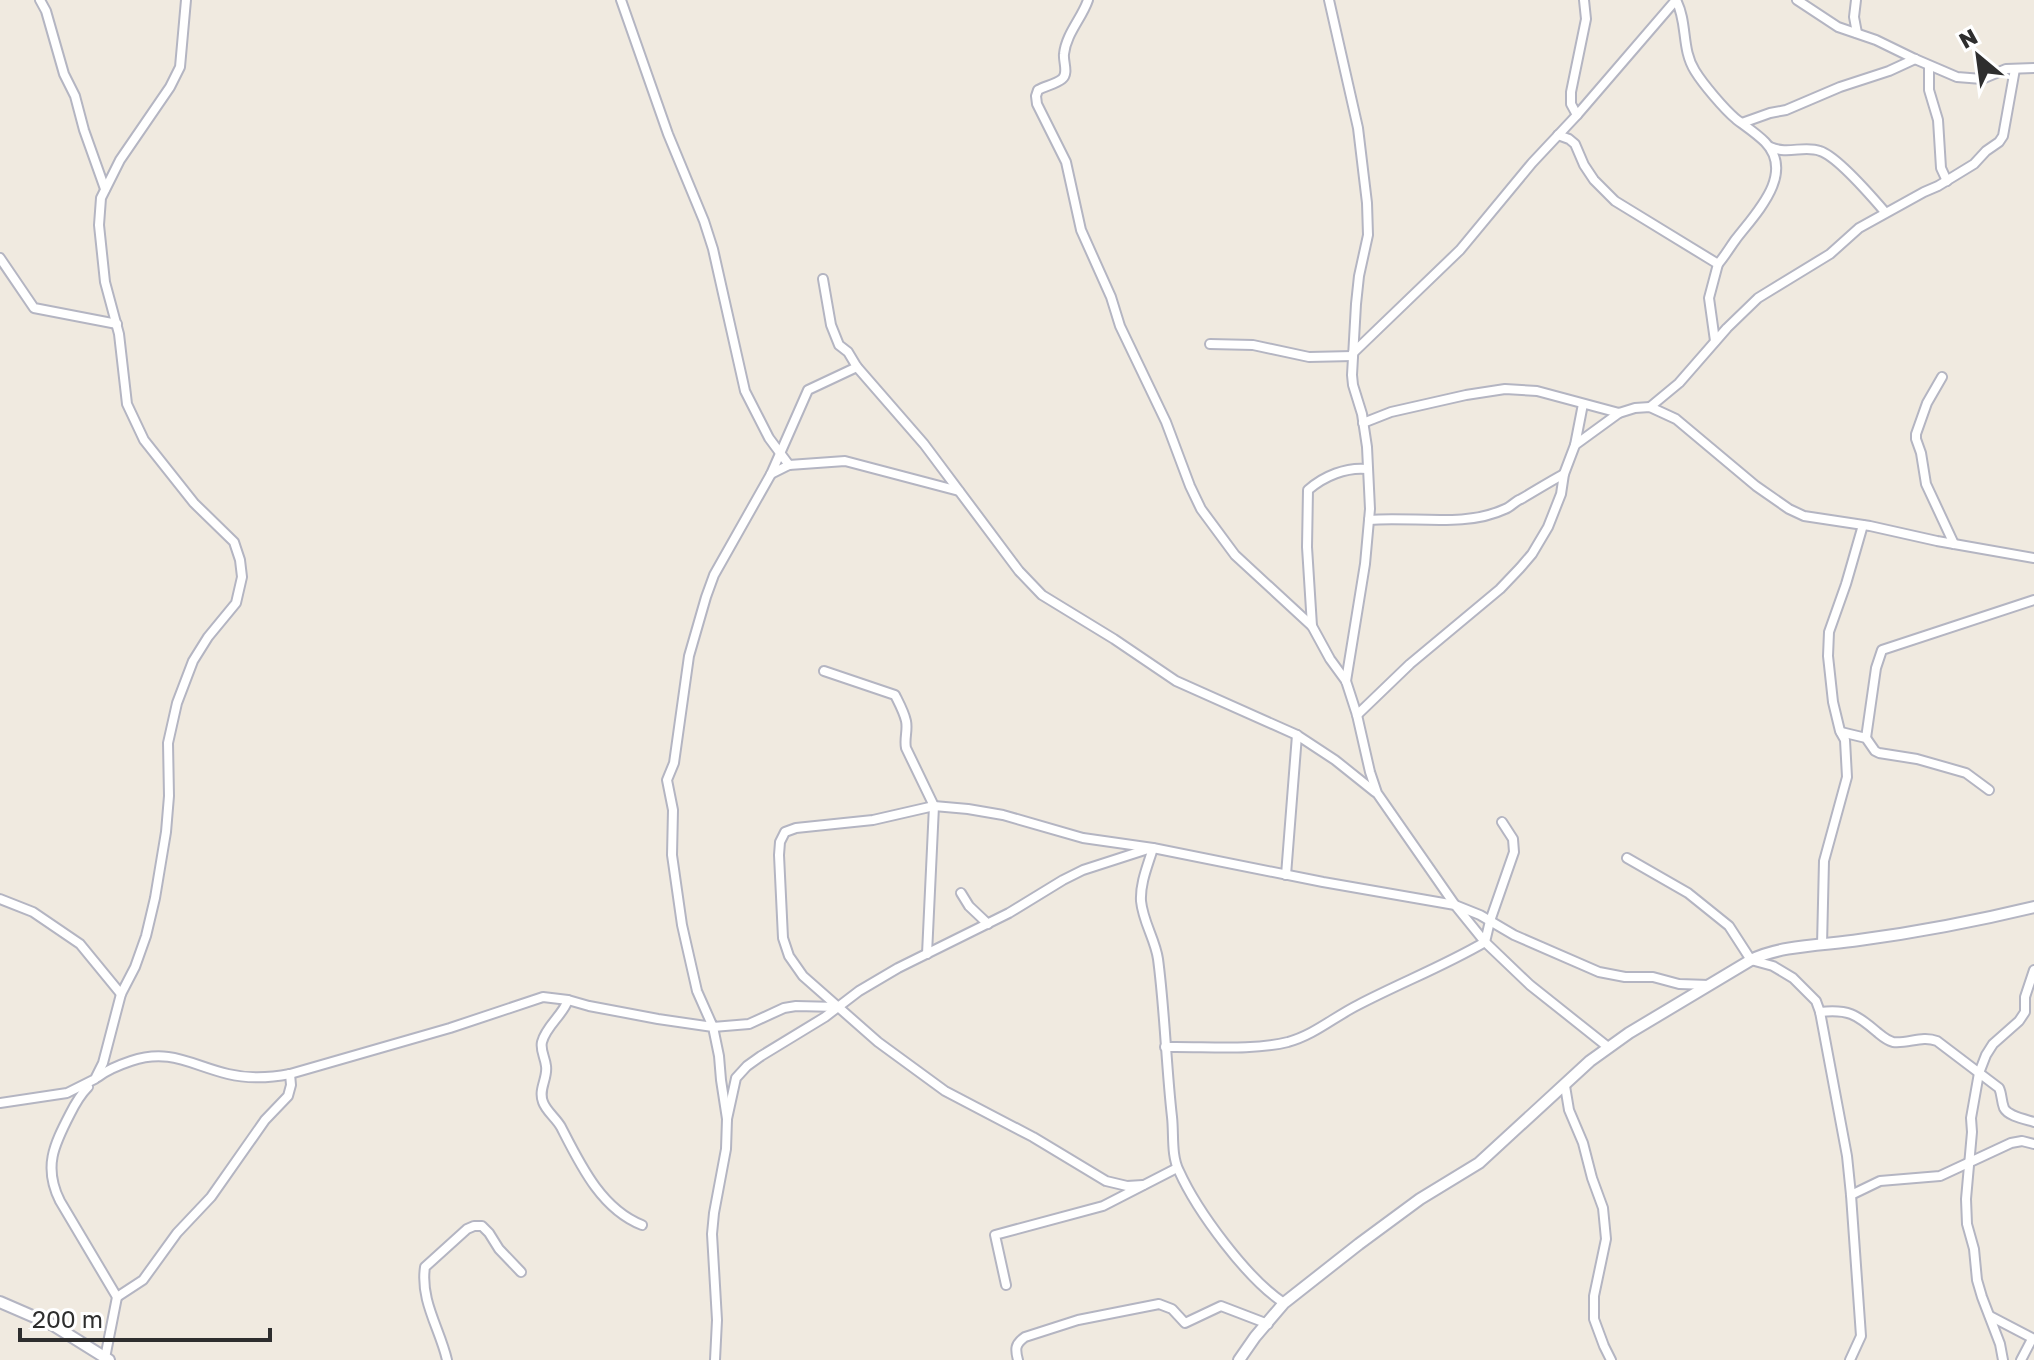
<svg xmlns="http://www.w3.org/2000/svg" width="2034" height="1360" font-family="'Golos Text',sans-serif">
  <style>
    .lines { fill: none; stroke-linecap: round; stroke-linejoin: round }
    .minor-casing { stroke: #b4b5c2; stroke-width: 12 }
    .tertiary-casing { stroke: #b4b5c2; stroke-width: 14 }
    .minor { stroke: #fff; stroke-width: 8 }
    .tertiary { stroke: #fff; stroke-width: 10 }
  </style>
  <rect width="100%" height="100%" fill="#f0eae0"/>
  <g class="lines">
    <!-- minor casing -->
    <g class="minor-casing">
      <g id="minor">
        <polyline points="40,0 46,11 64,74 75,96 84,130 105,189"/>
        <polyline points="621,0 668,134 704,221 713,249 745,391 769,438 789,465"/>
        <path d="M1088,0C1082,18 1066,34 1064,54C1063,62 1069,73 1062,79C1056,84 1045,86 1038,90L1036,96L1037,104L1066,162L1081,230L1111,297L1120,326L1166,422L1190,486L1201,509L1235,555L1312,626L1330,659L1346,681L1357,715L1370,772L1377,793L1455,905L1485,942L1530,985L1608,1047"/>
        <polyline points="1329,0 1358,128 1367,203 1368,235 1359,276 1356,304 1352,375 1353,385 1362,414 1367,447 1370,509 1365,564 1346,681"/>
        <path d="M1676,0C1688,23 1681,49 1695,71C1703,84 1724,109 1736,119C1745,126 1756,133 1765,142C1796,174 1755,214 1736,239C1730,247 1725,256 1718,264"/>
        <polyline points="1797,0 1838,27 1876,40 1915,59 1957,77 1982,79 2006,69 2034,68"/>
        <polyline points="1856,0 1854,17 1857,33"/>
        <polyline points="1929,66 1929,90 1938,120 1941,168 1947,181"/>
        <polyline points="1577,115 1571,104 1571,92 1586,19 1584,0"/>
        <polyline points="1742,123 1770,113 1786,110 1840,87 1889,71 1915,59"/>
        <polyline points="1558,135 1569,139 1575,144 1584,165 1594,180 1615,201 1718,264 1709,298 1715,341"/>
        <path d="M1770,147C1788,155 1804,145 1820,151C1837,156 1873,198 1885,212"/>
        <polyline points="0,258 34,308 117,324"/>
        <polyline points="823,279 831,325 839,345 848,352 857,367 924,444 1019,571 1042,595 1114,639 1176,681 1297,735 1335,760 1375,792"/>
        <polyline points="1210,344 1253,345 1309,357 1353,356"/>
        <polyline points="1353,353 1460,250 1532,163 1577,115 1676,0"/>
        <polyline points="1942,377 1927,403 1916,434 1916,439 1921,453 1926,484 1954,544"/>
        <polyline points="1650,407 1679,383 1727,328 1758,298 1830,254 1859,228 1924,192 1938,186 1974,164 1986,151 1999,142 2003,136 2015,69"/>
        <polyline points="1363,423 1391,412 1466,395 1505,389 1537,391 1619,413 1635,408 1650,407 1676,419 1756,486 1789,509 1804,516 1870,526 1937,541 2034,558"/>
        <polyline points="1575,445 1583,404"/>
        <polyline points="771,474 789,465 845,461 959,491"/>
        <path d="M1369,520C1412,516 1465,528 1505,509C1511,507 1515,501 1521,499C1535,491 1549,482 1564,474"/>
        <path d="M1312,626L1307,547L1308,490C1324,476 1346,467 1367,469"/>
        <path d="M824,671L895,695C899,703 904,712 906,721C908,730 904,739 906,748L934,806L927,954"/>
        <polyline points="1357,715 1410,664 1500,589 1520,568 1532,554 1548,527 1561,494 1564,474 1575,445 1619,413"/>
        <polyline points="1841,732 1866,738 1875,751 1879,753 1917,759 1966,773 1989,790"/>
        <polyline points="1866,738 1876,668 1882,650 2034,600"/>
        <path d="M1153,848C1148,865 1140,883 1141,901C1143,922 1155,939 1158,959C1165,1012 1166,1064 1172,1117C1174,1134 1171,1155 1179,1171C1197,1211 1247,1279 1284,1303"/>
        <polyline points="1627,858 1688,893 1729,926 1751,960 1773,966 1793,978 1816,1001 1820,1012 1847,1156 1851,1195 1861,1336 1850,1360"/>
        <polyline points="1286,875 1297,735"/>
        <polyline points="961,893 969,906 988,924"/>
        <polyline points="0,899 33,912 80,944 121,994"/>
        <polyline points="1822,945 1824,861 1847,777 1845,740 1840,731 1833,702 1828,656 1829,632 1846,584 1863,525"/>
        <path d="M568,1000C563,1015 546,1026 542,1042C540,1050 545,1057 546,1066C548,1078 538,1089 543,1102C546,1111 556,1118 561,1127C580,1164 601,1209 642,1225"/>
        <polyline points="838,1007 796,1006 784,1008 749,1024 713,1027 697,991 682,925 672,855 673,810 667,780 674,763 689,656 706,597 714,575 771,474 808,390 857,367"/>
        <path d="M1820,1012C1848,1009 1856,1014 1877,1032C1882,1036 1886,1040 1893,1042C1908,1044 1922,1035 1937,1041L1999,1088C2002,1094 2001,1100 2004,1108C2008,1116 2024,1119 2034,1122"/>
        <path d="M1165,1047C1203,1046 1251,1051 1288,1042C1314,1035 1334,1017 1358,1005C1400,983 1444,966 1485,942L1490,921L1514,852L1513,839L1502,822"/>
        <path d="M98,1077C108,1069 119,1065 131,1061C170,1048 191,1065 228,1074C249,1079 269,1078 290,1074L450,1028L543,997L568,1000L589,1006L658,1019L713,1027L719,1056L721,1080L727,1119"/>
        <polyline points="1565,1086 1569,1110 1583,1143 1592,1178 1603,1208 1606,1239 1594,1296 1594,1319 1604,1346 1611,1360"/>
        <path d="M88,1087C80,1095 75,1104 70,1114C54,1145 43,1167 60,1201L117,1297L105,1358"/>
        <polyline points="0,1103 67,1093 95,1079 103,1063 121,994 135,967 146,936 155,898 166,832 169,796 168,743 177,703 193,661 208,637 236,603 242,577 240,560 234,542 194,503 144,440 127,404 119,334 105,282 99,225 101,198 120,160 170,87 180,67 186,0"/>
        <polyline points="1143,1185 1127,1186 1106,1181 1033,1137 945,1091 878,1042 803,976 789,956 783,938 779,855 780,842 785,832 796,828 873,820 934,806 968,809 1003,815 1083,838 1153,848 1323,882 1455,905 1480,915 1514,935 1599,972 1625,977 1653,977 1679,984 1709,985"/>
        <polyline points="1851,1195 1880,1181 1940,1176 2011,1143 2022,1141 2034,1144"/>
        <polyline points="1006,1285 995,1235 1103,1206 1177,1168"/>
        <polyline points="117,1297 143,1280 177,1233 211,1197 265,1120 288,1096 291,1085 290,1074"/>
        <polyline points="1990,1316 2034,1339"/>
        <path d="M447,1360C440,1329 420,1301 425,1267L467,1229L474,1226H482L489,1233L499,1249L521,1272"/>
        <polyline points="715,1360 717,1320 712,1234 714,1213 726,1149 727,1119 736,1078 747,1066 761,1056 825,1017 859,991 898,968 1009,913 1063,880 1083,870 1148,849"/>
        <path d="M1018,1360C1015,1349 1015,1344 1025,1337L1078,1320L1159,1304L1172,1309L1185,1323L1221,1306L1268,1324"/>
        <polyline points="2003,1360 2000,1344 1982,1297 1977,1280 1974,1249 1967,1224 1966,1199 1972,1132 1971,1118 1979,1073 1986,1055 1993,1044 2019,1021 2025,1012 2025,997 2034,970"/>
        <polyline points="2021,1360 2032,1339"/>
      </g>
    </g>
    <!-- tertiary casing -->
    <g class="tertiary-casing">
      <g id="tertiary">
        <polyline points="0,1302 53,1325 109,1360"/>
        <path d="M1239,1360L1255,1337L1284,1303L1359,1244L1420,1199L1479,1163L1590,1061L1629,1033L1751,960C1780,945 1827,945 1859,940C1918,932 1976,921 2034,907"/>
      </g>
    </g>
    <!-- minor -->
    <use href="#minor" class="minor"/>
    <!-- tertiary -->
    <use href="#tertiary" class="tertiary"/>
  </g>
  <!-- north arrow -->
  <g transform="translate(1978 56) rotate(331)" stroke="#ffffff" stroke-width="6" paint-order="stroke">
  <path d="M0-6L14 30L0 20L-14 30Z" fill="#2e2e2e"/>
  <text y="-12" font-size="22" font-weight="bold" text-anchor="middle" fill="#2e2e2e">N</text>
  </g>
  <!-- scale -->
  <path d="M20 1328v12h250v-12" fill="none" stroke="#2e2e2e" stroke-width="4"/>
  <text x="32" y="1328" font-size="24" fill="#2e2e2e" stroke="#ffffff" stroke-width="6" paint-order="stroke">200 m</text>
</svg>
